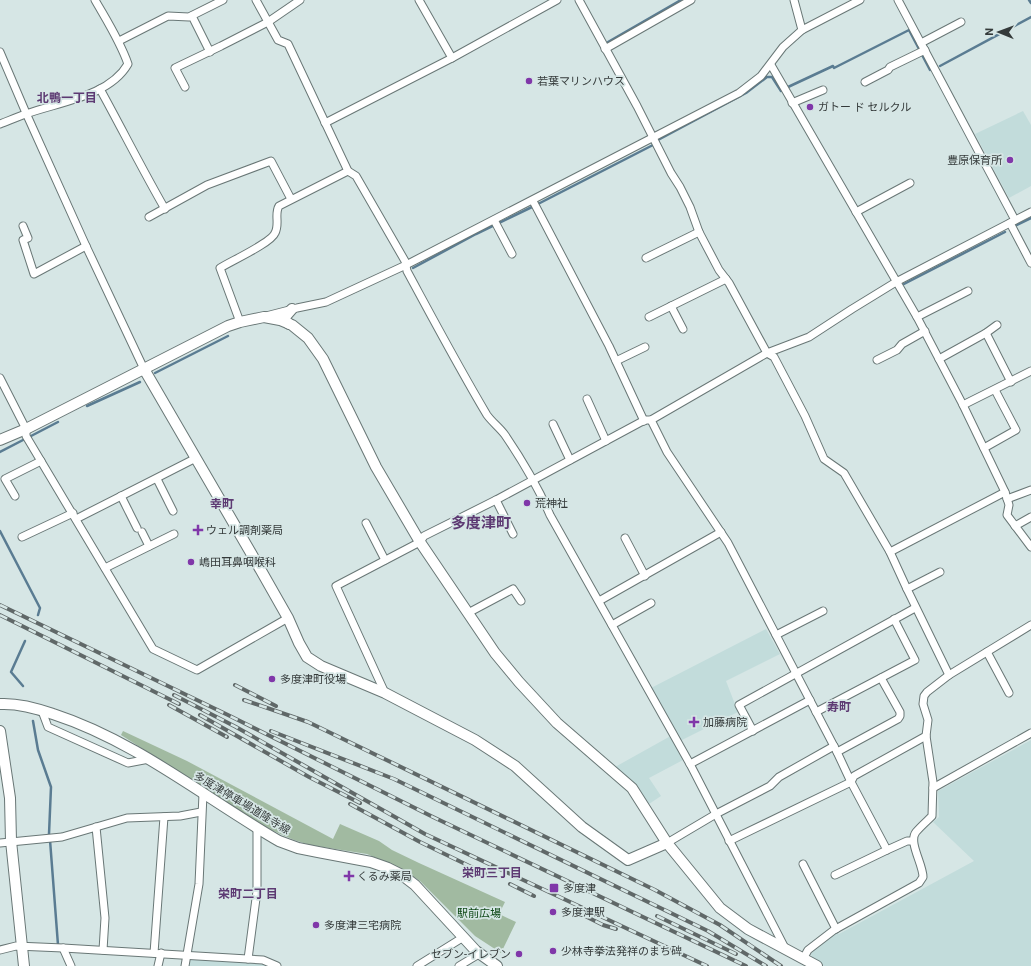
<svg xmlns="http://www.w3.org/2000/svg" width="1031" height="966" font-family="Roboto,'Noto Sans JP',sans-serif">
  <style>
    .built { fill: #c2dcdb }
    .green { fill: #a1baa1 }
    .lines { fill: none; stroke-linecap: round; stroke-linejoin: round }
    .stream { stroke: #5a7c92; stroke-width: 2.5 }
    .street-casing { stroke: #697776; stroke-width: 9 }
    .secondary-casing { stroke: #697776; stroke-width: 12 }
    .street { stroke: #fff; stroke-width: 7 }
    .secondary { stroke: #fff; stroke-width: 10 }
    .rail-casing { stroke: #606868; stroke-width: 4 }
    .rail { stroke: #d6e6e5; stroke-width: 2.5; stroke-dasharray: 8; stroke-linecap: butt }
    .poi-dot { fill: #8037a9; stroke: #d6e6e5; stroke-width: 1.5 }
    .labels { text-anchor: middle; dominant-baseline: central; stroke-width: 3.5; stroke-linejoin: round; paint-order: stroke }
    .poi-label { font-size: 11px; fill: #343a3a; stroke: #d6e6e5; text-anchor: start }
    .street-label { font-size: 11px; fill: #343a3a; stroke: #d6e6e5 }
    .park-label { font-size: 11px; fill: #104a18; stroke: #d6e6e5 }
    .neighbourhood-label { font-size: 12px; font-weight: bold; fill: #5d3a73; stroke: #d6e6e5 }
    .district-label { font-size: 15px; font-weight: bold; fill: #5d3a73; stroke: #d6e6e5 }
  </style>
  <rect width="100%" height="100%" fill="#d6e6e5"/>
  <!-- built -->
  <g class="built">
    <polygon points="1023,111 1031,125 1031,186 1009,198 975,134"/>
    <polygon points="766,629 780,654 726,681 738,712 676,743 683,760 649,778 661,796 649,804 636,788 615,767 676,733 651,688"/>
    <polygon points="1031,740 1031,966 824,966 812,958 811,954 818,945 837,933 839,934 974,861 933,822 939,817 938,791"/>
    <polygon points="189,959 262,964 268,966 188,966"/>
  </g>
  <!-- green -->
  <polygon class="green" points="123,731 187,761 333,839 340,824 379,841 392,850 419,863 505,902 499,914 516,922 501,953 475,936 420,881 402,869 367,854 310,845 294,840 269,829 121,735"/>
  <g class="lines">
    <!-- stream -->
    <g class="stream">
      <polyline points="1029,0 1031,3"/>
      <polyline points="608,42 681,0"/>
      <polyline points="940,66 1031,17"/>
      <polyline points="788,87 833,66 834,68 909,30 930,70"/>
      <polyline points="658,140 746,93 767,77 772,77 781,91"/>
      <polyline points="538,204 653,145"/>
      <polyline points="1017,225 1031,218"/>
      <polyline points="413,268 476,234 532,207"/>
      <polyline points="904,284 1005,232"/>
      <polyline points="155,373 228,336"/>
      <polyline points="87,406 140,382"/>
      <polyline points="31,436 58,422"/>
      <polyline points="0,452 25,439"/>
      <polyline points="0,531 40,608 38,615"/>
      <polyline points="23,686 11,672 25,641"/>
      <polyline points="33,721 38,750 51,787 49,834"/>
      <polyline points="50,840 58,945"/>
    </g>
    <!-- street casing -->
    <g class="street-casing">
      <g id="street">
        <path d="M256,0L278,40L288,44L348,171L356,176L405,261L407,271C433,319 459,368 487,415C492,422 500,428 505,435C522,460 538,487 550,515L690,764L786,950"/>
        <polyline points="419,0 452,58"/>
        <polyline points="579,0 637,106 671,173 680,187 690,207 699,232 719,270 729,283 767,353 774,357 805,416 824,459 844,473 890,552 907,589 949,675"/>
        <polyline points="794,0 802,30"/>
        <polyline points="898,0 1015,220"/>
        <polyline points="192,16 210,52"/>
        <polyline points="119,41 168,16 189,17 223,0"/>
        <polyline points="921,43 961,22"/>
        <polyline points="605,49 691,0"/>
        <polyline points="0,52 26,113 86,246 144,369"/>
        <polyline points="771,65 917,317 963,405 1005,492 1009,505 1007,515 1031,547"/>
        <polyline points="865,82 888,70 890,67 925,50"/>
        <polyline points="185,87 175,68 221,46 268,22 300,0"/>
        <path d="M100,89C122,129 142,169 165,209"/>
        <polyline points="792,103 823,90"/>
        <polyline points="325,123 452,58 557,0"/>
        <path d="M0,124C8,121 17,117 26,114C58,102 109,97 128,64C120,41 107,21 95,0"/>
        <polyline points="533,201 609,346 644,421"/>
        <polyline points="856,212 910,183"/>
        <polyline points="149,217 207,185 271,161 291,199"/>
        <polyline points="494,220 512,254"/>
        <polyline points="1010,223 1031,263"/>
        <polyline points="23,226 28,238 23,240 34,274 86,246"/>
        <polyline points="646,258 699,232"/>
        <polyline points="671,306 683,329"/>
        <polyline points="266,316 297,308 326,302 406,265 739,93 761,76 783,47 802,30 860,0"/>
        <polyline points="649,317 726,279"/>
        <polyline points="917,317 968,291"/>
        <path d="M240,322L220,268C231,261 271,243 275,233C280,224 274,214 279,206L348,171"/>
        <polyline points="986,333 1011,382"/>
        <polyline points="939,359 986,333 997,325"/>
        <polyline points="877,360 897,350 902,344 925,331"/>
        <polyline points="616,361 645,347"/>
        <polyline points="0,378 26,429 26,436 153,649 197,670 288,618"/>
        <polyline points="587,399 606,441"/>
        <polyline points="963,405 1031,371"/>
        <polyline points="651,420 667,452 728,543 837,752 851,782 887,850"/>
        <polyline points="553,424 570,460"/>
        <polyline points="984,448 1016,430 995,390"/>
        <polyline points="157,479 173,511"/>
        <polyline points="15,496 5,479 41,461"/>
        <polyline points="121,496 137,528"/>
        <polyline points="1007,499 1031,490"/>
        <polyline points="496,500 513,534"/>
        <polyline points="76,519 196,458"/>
        <polyline points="366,523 385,560"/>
        <polyline points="1015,526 1031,517"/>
        <polyline points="142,532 149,546"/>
        <polyline points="22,537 73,513"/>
        <polyline points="625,538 645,576"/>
        <polyline points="890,552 1005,492"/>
        <polyline points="105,568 174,534"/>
        <polyline points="907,589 940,572"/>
        <polyline points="599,601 721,532"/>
        <polyline points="468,613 513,589 521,601"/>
        <polyline points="612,625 651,603"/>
        <polyline points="776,635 823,611"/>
        <polyline points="987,652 1009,693"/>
        <polyline points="385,693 336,586 420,542 424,536 496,500 641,422 646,420 651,420 767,353 809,337 852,309 896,282 1031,212"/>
        <polyline points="42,711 48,727 128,763 149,759"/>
        <polyline points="816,712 915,660 894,619"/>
        <polyline points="753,731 739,705 915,608"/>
        <polyline points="837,752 898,719 900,716 900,712 881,678"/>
        <polyline points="690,764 810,700"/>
        <polyline points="933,788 1031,733"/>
        <polyline points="96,827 105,918 103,950"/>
        <polyline points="729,841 851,782 854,776 926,736"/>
        <polyline points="0,843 62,837 127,818 180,816 201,812"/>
        <polyline points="667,843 716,814 770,786 779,777 834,746"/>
        <polyline points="803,864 836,929"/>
        <polyline points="835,875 887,850 907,841 913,841"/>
        <polyline points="63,948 71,966"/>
        <polyline points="0,950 16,946 63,948 263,960 277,966"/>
        <polyline points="154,953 164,817"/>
        <polyline points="248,959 257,891 257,828"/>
        <path d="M803,959L808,950L834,930L919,883L923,877C923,864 908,842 916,832C921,826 927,821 932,816L933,782L926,736L928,720L923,704L924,696L927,692L949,675L1031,625"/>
        <polyline points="158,966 161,953"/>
        <polyline points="185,966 199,884 203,794"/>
        <polyline points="417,966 462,938"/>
        <polyline points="459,966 479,954"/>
      </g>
    </g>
    <!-- secondary casing -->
    <g class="secondary-casing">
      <g id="secondary">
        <polyline points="289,324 285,320 285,317 292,309"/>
        <polyline points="144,369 255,560 288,618 299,643 307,657 321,666 385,693 475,740 515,766 582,827 628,860 667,843"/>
        <polyline points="0,440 26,429 228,326 240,322 264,317 280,320 292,325 308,338 323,359 376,467 420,542 495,653 519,682 557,723 632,788 667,843 720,908 748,929 817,966"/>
        <path d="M0,704C19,703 36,708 53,714C136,741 205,798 279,841L298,848L318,852L371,862L388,868L402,875L415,885L476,951L497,966"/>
        <polyline points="0,731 10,798 11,841 24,966"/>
      </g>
    </g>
    <!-- street -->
    <use href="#street" class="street"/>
    <!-- secondary -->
    <use href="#secondary" class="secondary"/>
    <!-- rail casing -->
    <g class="rail-casing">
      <g id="rail">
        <polyline points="0,605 228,715 433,817 746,966"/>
        <polyline points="0,615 179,704"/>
        <polyline points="235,685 276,706"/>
        <polyline points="174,695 236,727 425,834 707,966"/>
        <polyline points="244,700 308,722 655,890 720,925 781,966"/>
        <polyline points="169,705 227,737"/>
        <polyline points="200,715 309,777 360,803"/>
        <polyline points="271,731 394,779 708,931 766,966"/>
        <polyline points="350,804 420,842 492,877"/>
        <polyline points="510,884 534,896"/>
        <polyline points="581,914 603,925 616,929"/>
        <polyline points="657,916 736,954"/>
      </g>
    </g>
    <!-- rail -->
    <use href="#rail" class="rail"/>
  </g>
  <!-- markers -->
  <g class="poi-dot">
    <circle cx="529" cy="81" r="4"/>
    <circle cx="810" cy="107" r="4"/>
    <circle cx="1010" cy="160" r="4"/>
    <circle cx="527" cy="503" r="4"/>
    <path d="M196 524h4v4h4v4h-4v4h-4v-4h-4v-4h4z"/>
    <circle cx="191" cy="562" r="4"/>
    <circle cx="272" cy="679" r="4"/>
    <path d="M692 716h4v4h4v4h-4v4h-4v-4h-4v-4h4z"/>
    <path d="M347 870h4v4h4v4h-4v4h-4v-4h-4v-4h4z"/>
    <rect x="549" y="883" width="10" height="10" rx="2"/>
    <circle cx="553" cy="912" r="4"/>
    <circle cx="316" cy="925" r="4"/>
    <circle cx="553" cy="951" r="4"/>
    <circle cx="519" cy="954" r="4"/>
  </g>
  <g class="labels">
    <!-- poi labels -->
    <g class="poi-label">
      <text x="537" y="81">若葉マリンハウス</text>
      <text x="818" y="107">ガトー ド セルクル</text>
      <text x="1002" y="160" text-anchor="end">豊原保育所</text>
      <text x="535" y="503">荒神社</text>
      <text x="206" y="530">ウェル調剤薬局</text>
      <text x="199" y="562">嶋田耳鼻咽喉科</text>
      <text x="280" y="679">多度津町役場</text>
      <text x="703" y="722">加藤病院</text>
      <text x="357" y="876">くるみ薬局</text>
      <text x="563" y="888">多度津</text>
      <text x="561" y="912">多度津駅</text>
      <text x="324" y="925">多度津三宅病院</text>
      <text x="561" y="951">少林寺拳法発祥のまち碑</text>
      <text x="511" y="954" text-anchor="end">セブン-イレブン</text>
    </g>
    <!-- street labels -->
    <g class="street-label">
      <text transform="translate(242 803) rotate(31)">多度津停車場道隆寺線</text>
    </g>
    <!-- park labels -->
    <g class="park-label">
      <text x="479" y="913">駅前広場</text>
    </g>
    <!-- neighbourhood labels -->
    <g class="neighbourhood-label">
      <text x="67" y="98">北鴨一丁目</text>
      <text x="222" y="504">幸町</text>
      <text x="839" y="707">寿町</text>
      <text x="492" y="873">栄町三丁目</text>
      <text x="248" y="894">栄町二丁目</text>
    </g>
    <!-- district labels -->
    <g class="district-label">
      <text x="481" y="523">多度津町</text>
    </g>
  </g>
  <!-- north arrow -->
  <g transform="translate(999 32) rotate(271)" stroke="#d6e6e5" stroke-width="3" paint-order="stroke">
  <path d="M0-3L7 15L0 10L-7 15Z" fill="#343a3a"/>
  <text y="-6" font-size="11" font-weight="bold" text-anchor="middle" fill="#343a3a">N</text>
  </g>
</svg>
